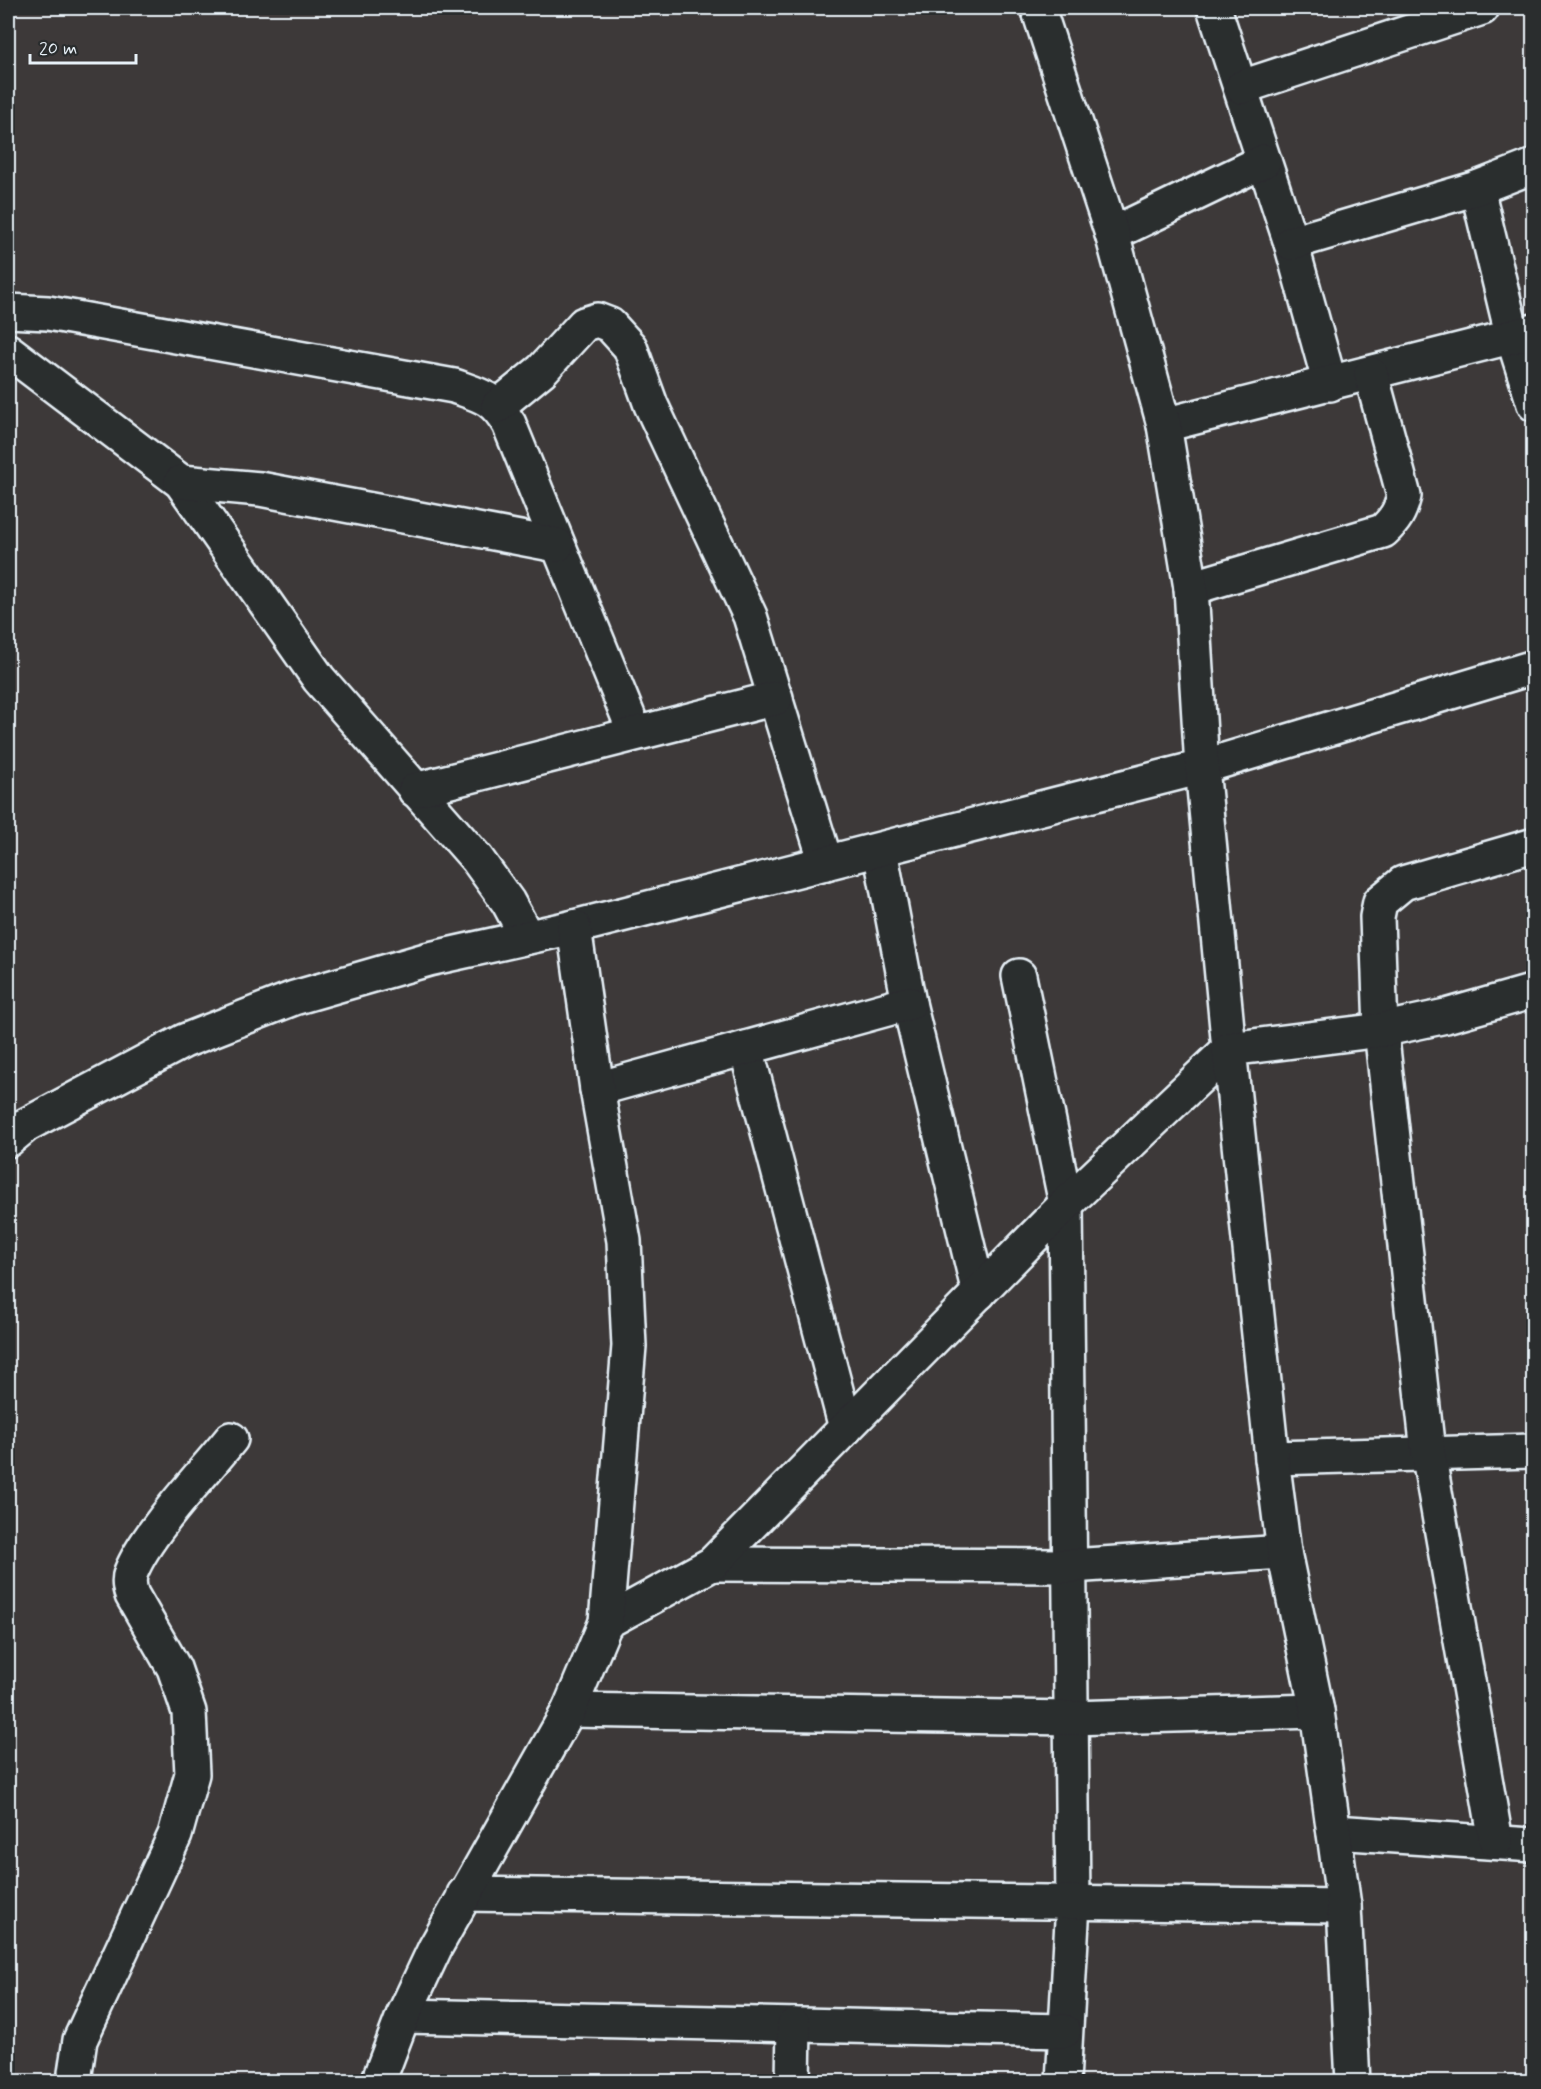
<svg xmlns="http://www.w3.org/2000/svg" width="1541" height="2089" font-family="Mynerve,sans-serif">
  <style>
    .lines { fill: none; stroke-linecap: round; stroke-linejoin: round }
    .street-casing { stroke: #e8f1f8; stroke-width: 38 }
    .street { stroke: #2a2d2e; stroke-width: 33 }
  </style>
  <rect width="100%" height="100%" fill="#3d3939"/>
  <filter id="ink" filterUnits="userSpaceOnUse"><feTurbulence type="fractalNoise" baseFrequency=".0167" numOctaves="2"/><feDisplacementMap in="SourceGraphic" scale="12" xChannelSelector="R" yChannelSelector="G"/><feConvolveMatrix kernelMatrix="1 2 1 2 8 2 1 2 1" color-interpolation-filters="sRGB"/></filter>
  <g filter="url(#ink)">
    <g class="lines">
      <!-- street casing -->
      <g class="street-casing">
        <g id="street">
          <polyline points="1214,8 1291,243 1330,384"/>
          <polyline points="1242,87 1482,8"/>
          <polyline points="1477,188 1513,338 1534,404"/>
          <polyline points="1112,234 1264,161"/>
          <polyline points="1291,243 1477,188 1534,166"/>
          <path d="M8,311L48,313L454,386C482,396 493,397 509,424L635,733"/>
          <polyline points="8,351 181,482 319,679 477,859 508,902 527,937"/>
          <polyline points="498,406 542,370 584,324 597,320 610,325 630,347 651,405 750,616 826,863"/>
          <polyline points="1164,425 1534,331"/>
          <polyline points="181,482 260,489 557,545"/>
          <path d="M1191,588L1383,531C1395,520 1400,512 1404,496L1371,374"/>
          <polyline points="415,790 776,698"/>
          <polyline points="880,850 909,1003 979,1293"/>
          <polyline points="1019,976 1066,1204 1073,1903 1063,2082"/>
          <polyline points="746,1048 846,1428"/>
          <polyline points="597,1089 909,1003"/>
          <polyline points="8,1140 26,1125 184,1041 294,998 429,959 574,927 1202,767 1534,667"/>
          <polyline points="1272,1458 1534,1451"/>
          <polyline points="712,1564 1071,1566 1284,1552"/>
          <polyline points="606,1622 712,1564 1066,1204 1229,1049 1202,767 1191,588 1164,425 1112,234 1038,8"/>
          <polyline points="569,1710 1070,1718 1317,1711"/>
          <polyline points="1334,1832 1534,1845"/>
          <polyline points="1496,1841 1428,1452 1381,1030 1377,917 1380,902 1403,883 1534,845"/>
          <polyline points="464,1894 1344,1906"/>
          <polyline points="403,2016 1064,2031"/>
          <path d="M77,2082L75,2073L80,2040L175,1835L192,1774L189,1712L174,1668L132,1595C129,1587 128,1580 131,1572C147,1532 203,1474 231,1439"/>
          <polyline points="378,2082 403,2016 435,1948 569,1710 606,1622 629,1346 624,1241 597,1089 574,927"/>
          <polyline points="793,2082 794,2025"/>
          <polyline points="1353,2082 1344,1906 1317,1711 1284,1552 1272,1458 1229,1049 1381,1030 1446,1016 1534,991"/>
        </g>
      </g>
      <!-- street -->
      <use href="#street" class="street"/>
    </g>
  </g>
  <!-- margin -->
  <rect width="1541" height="2089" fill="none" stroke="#2a2d2e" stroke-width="30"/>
  <rect x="15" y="15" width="1511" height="2059" fill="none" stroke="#e8f1f8" stroke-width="2" filter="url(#ink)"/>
  <!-- scale -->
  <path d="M30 54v9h106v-9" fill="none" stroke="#e8f1f8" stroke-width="3"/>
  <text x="39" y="54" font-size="18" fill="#e8f1f8" stroke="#2a2d2e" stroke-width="4.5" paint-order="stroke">20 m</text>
</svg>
